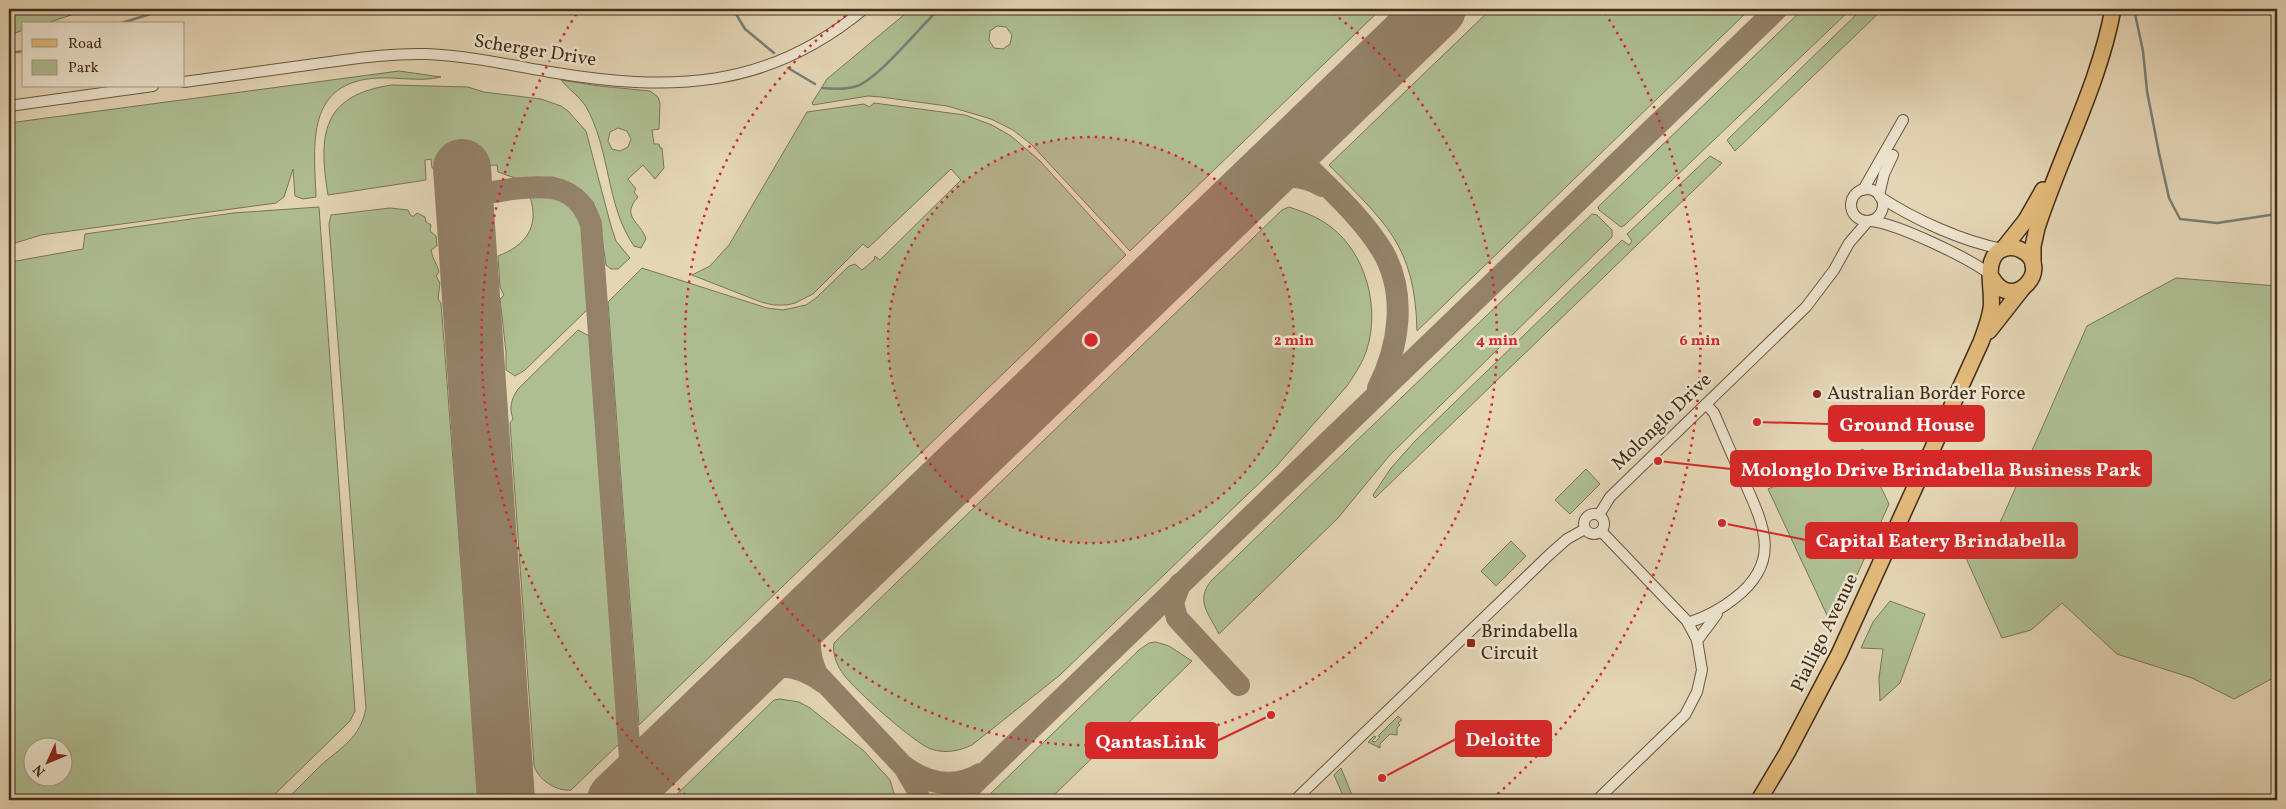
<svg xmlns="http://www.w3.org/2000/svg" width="2286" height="809" font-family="Vollkorn,serif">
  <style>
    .green { fill: #aebe92; stroke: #787656; fill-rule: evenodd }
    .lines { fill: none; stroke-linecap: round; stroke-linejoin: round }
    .stream { stroke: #777f79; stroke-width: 2.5 }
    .taxiway { stroke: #938168; stroke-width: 22 }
    .runway { stroke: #938168; stroke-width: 58 }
    .minor-casing { stroke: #6a5741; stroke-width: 12 }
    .primary-casing { stroke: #422d1a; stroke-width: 18 }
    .minor { stroke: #ede4cf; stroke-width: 10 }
    .primary { stroke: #e2ba7a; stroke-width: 15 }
    .ring { fill: none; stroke: #d62828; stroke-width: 2.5; stroke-dasharray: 2.5 5 }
    .poi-dot { fill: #8f2418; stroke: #ede4cf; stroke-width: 2 }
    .labels { text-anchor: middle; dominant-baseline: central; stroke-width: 5; stroke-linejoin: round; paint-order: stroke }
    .street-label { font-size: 19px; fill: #422d1a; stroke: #ede4cf }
    .poi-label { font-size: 19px; fill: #422d1a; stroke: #ede4cf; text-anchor: start }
    .centre { fill: #d62828; stroke: #ede4cf; stroke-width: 2.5 }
    .ring-label { font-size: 15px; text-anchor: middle; font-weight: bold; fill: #d62828; stroke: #ede4cf; stroke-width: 5; stroke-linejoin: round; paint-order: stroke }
    .leader { fill: none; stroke: #d62828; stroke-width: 2 }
    .callout-dot { fill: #d62828; stroke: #ede4cf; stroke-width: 2 }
    .callout { fill: #d62828; stroke: #d62828; stroke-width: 2 }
    .callout-label { font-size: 20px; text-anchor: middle; font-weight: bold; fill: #fff }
  </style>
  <rect width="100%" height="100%" fill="#e4d5b5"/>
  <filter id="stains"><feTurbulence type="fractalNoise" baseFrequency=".004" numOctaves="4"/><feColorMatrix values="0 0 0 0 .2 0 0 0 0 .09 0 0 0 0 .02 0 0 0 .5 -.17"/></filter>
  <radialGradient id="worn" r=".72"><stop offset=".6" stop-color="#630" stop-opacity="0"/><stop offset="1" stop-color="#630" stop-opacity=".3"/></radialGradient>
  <!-- green -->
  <g class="green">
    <polygon points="9,9 89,9 44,24 24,24 24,30 9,35"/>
    <path d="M911,9H1381L1130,251L1032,145L1013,130L991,119L947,106L881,97L868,96L813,105L812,103L827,79ZM997,26L1006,27L1012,35L1010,44L1003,49L994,48L989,40L990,31Z"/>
    <path d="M1491,9H1750L1417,331C1415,244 1385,223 1329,165Z"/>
    <polygon points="1803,9 1851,9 1625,225 1621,227 1599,210 1598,207"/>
    <polygon points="1862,9 1883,9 1735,151 1727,140"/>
    <path d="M399,71L441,77C421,82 399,77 379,78C305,81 314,144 316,197L303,199L295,196L293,169L284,197L276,203L41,235L9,245V123Z"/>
    <path d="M561,80L599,86L650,91L658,97L660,103L659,129L652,130L654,144H659L660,148H662L664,168L655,179L643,165L628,179L636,189L634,192L638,197C620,217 641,222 646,239L641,248L634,246C605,204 611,149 585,105C578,95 568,89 561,80ZM618,128L627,131L631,139L628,147L620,151L612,149L608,141L610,132Z"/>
    <path d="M392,85L468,87L484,92L541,99L561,106L568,111L586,131L611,226L616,241L630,258L618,269H611L606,265L599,216L593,202L582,190L563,180L553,177L518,179L498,172L497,165L432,168L431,159L425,160L426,180L328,195C318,134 322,95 392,85Z"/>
    <polygon points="874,103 965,115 992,125 1011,136 1039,160 1126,255 639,725 608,302 642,268 767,308 783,310 806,305 816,298 849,266 855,264 862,270 874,260 875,256 880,260 961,180 951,169 868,248 863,244 813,294 795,303 787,305 773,305 761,302 692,275 710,266 729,245 807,112 864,104 869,107"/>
    <polygon points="1710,156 1722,163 1375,498 1373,495 1391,468 1415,441 1622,240 1629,245 1632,241 1627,234"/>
    <path d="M541,194C583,195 583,224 586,257C587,274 588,291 590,307L525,370L515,376L506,370V352L500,299L504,295L500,287L498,256C525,246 540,227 530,197Z"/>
    <path d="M319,207L355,711L350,721L269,800H9V264L16,261L83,249L85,234L233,213ZM32,746H62V776H32Z"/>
    <path d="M1289,207C1304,212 1318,217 1331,227C1366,254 1380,307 1367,349C1363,362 1355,374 1347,386L1274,469L1060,675L972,745C959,751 946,754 931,749C914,743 855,690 844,675C837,666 832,654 834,643L1282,210Z"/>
    <path d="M390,208L408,210L411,216H414L417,213L425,217L426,222L431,225L430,231L436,236L437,246L431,250C432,259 438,265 439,272L436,276L440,283L438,299L441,303L479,800H286C297,789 308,778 319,767C341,747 360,739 366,708L329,224L331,215Z"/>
    <path d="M1592,214L1597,215L1612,230V237L1389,456L1338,518L1219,634C1209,614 1195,601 1211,581Z"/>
    <polygon points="2176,278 2277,286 2277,676 2234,699 2192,678 2117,654 2062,603 2031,630 2002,638 1961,547 1996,532 2087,326"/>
    <path d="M578,330L591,337L611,603L609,608H612L621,742L571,790C557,792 537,779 534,765L510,423L513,419C509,407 511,400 518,389Z"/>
    <polygon points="1863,449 1889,504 1833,628 1768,489"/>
    <polygon points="1586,469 1600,484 1570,514 1555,500"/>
    <polygon points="1511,541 1526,556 1496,586 1481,571"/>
    <polygon points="1890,601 1925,614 1900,683 1880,701 1879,678 1883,649 1861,648 1873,622"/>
    <polygon points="1156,642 1169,646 1192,661 1049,800 989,800 987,797 1139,650 1149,643"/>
    <polygon points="780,699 799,702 810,708 864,751 890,780 896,800 671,800 774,700"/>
    <polygon points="1398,716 1402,720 1398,723 1400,725 1397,728 1397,735 1390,734 1380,744 1380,748 1368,742 1374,736 1376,737 1372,741 1375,742 1380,737 1378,736"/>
    <polygon points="1341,768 1352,795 1357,800 1345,800 1334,775"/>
  </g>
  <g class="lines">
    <!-- stream -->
    <g class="stream">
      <polyline points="733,9 745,29 774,53"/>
      <polyline points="2134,9 2143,51 2147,91 2159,153 2169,198 2180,219 2217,223 2277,214"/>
      <polyline points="118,24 167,9"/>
      <polyline points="9,53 24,51"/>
      <polyline points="788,68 815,84"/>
      <path d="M822,88C833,89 846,90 857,86C880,77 919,28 939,9"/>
    </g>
    <!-- taxiway -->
    <g class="taxiway">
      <path d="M1291,150C1320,180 1362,216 1383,252C1407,294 1399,347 1378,388"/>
      <path d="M1247,191C1270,175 1298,171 1322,186"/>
      <path d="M466,222C469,212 473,202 482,196C490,191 503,191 512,189C549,185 577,184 591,224L633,800"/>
      <polyline points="1180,584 1173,603 1177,618 1239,685"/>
      <path d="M820,604C808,628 806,650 817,674L904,767L917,789L919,800"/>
      <path d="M738,683C768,663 793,660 824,683"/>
      <path d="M905,767C928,784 953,789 980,774"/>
      <polyline points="634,799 641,781 651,767"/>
      <polyline points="957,800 1777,9"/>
    </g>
    <!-- runway -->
    <g class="runway">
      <polyline points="462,168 506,800"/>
      <polyline points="616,800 1437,9"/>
    </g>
    <!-- minor casing -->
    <g class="minor-casing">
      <g id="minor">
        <path d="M184,82C227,76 271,70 315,64C352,59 389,53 427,54C469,56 510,65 550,72C669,92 767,90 864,9"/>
        <polyline points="9,106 153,86"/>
        <circle cx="1867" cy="205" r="16"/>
        <polyline points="1863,190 1903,120"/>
        <polyline points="1879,195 1884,174 1893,155"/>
        <path d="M1880,197C1915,220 1962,241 2002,249"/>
        <path d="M1871,221C1898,224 1969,258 1991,275"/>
        <circle cx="1594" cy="524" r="10"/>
        <polyline points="1599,515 1610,497 1806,307 1834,270 1849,243 1868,221"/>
        <path d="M1688,623C1706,617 1720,610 1735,598C1781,562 1765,528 1745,483C1734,460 1724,436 1714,413L1706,404"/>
        <polyline points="1697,641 1717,614"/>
        <polyline points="1295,800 1549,555 1567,539 1585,529"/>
        <polyline points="1597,800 1685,715 1697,692 1702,670 1697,640 1687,621 1601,531"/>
      </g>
    </g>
    <!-- primary casing -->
    <g class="primary-casing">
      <g id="primary">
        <polyline points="2003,249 2026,220 2043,190"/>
        <path d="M2033,266V246L2037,228C2061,154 2099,85 2113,9"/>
        <polyline points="1989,331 2022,289"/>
        <path d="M1759,800L1787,753L1839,654L1981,342C1985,331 1989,321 1991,309C1994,291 1983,263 1999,251C2005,247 2014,246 2021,250C2055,266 2013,315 1992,278"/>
      </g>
    </g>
    <!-- minor -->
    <use href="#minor" class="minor"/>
    <!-- primary -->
    <use href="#primary" class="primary"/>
  </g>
  <!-- distance rings -->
  <circle cx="1091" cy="340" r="203" fill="#d62828" fill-opacity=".12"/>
  <g class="ring">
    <circle cx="1091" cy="340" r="203"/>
    <path d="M1327 9A406 406 0 1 1 855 9"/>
    <path d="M691 800A609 609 0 0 1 577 13M1605 13A609 609 0 0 1 1491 800"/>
  </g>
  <!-- markers -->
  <g class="poi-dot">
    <circle cx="1817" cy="394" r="5"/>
    <rect x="1466" y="638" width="10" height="10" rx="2.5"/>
  </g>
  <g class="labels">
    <!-- street labels -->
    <g class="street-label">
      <text transform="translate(535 51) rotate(9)">Scherger Drive</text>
      <text transform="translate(1662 422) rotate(-44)">Molonglo Drive</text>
      <text transform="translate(1825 633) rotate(-64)">Pialligo Avenue</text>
    </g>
    <!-- poi labels -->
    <g class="poi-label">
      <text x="1827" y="394">Australian Border Force</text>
      <text x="1481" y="632">Brindabella<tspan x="1481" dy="22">Circuit</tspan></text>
    </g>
  </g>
  <circle cx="1091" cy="340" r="8" class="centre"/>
  <g class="ring-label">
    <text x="1294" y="345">2 min</text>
    <text x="1497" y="345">4 min</text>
    <text x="1700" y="345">6 min</text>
  </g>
  <!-- callouts -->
  <path class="leader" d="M1757 422L1829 424M1658 461L1731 469M1722 523L1806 540M1382 778L1456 739M1271 715L1217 741"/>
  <g class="callout-dot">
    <circle cx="1757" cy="422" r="5"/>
    <circle cx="1658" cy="461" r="5"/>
    <circle cx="1722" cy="523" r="5"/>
    <circle cx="1382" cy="778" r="5"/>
    <circle cx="1271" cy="715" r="5"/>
  </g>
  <g class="callout">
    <rect x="1829" y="406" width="155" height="35" rx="5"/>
    <rect x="1731" y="451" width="420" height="35" rx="5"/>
    <rect x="1806" y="523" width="271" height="35" rx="5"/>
    <rect x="1456" y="721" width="95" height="35" rx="5"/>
    <rect x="1086" y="723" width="131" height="35" rx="5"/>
  </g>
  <g class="callout-label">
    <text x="1907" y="431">Ground House</text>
    <text x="1941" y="476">Molonglo Drive Brindabella Business Park</text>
    <text x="1941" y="547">Capital Eatery Brindabella</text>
    <text x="1503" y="746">Deloitte</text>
    <text x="1151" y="748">QantasLink</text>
  </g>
  <!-- margin -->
  <rect width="2286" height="809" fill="none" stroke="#e4d5b5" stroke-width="30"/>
  <rect x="10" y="10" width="2266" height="789" fill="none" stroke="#422d1a" stroke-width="2.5"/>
  <rect x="15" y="15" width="2256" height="779" fill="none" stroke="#422d1a"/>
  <!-- legend -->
  <rect x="22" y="22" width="162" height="65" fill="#ede4cf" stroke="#a99b87"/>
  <rect x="32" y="39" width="25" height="8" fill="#e2ba7a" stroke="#a99b87"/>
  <text x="68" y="48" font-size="15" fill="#422d1a">Road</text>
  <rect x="32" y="60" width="25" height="15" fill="#aebe92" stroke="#a99b87"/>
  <text x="68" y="72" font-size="15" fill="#422d1a">Park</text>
  <!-- north arrow -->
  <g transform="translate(48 762) rotate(226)"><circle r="24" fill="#ede4cf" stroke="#a99b87"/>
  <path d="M0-4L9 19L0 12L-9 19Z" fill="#8f2418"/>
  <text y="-8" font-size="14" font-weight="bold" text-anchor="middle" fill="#422d1a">N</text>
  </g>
  <rect width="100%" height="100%" filter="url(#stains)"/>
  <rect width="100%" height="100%" fill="url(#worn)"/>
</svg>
